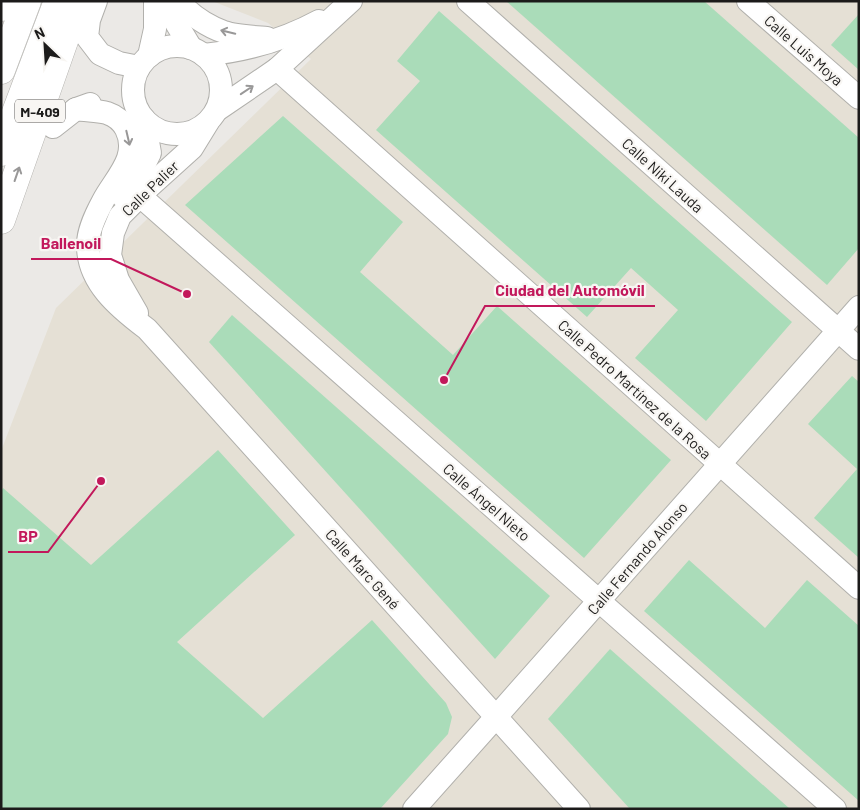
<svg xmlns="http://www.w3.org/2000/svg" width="860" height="810" font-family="Barlow,sans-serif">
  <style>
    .built { fill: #e5e0d5 }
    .green { fill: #aadcb9 }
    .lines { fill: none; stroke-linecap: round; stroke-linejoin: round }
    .minor-casing { stroke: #b1b0ac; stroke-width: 24 }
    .highway-casing { stroke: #b1b0ac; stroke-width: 29 }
    .minor { stroke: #fff; stroke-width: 22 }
    .highway { stroke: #fff; stroke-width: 28 }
    .oneway { stroke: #999898 }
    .labels { text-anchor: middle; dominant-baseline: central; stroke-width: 4.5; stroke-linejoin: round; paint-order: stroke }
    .shield { fill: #f8f6f3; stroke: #5e5d5b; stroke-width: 1 }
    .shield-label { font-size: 14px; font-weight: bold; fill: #1c1b1a }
    .street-label { font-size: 15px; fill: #1c1b1a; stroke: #f8f6f3 }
    .leader { fill: none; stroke: #c2185b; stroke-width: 2 }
    .callout-dot { fill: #c2185b; stroke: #f8f6f3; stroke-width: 2 }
    .callout-label { font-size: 16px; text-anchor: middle; font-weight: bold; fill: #c2185b; stroke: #f8f6f3; stroke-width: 4.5; stroke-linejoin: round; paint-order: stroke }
  </style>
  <rect width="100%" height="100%" fill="#ebe9e6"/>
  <!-- built -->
  <polygon class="built" points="212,1 859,1 859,809 1,809 1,451 56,308 311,59 268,23"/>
  <!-- green -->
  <g class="green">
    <polygon points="506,1 704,1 859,138 859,248 827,285"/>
    <polygon points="439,11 792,322 706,421 635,358 678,310 631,268 587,317 376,130 420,81 397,61"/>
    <polygon points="859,14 859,70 831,45"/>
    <polygon points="283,116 403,222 360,272 453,355 497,306 671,460 584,558 185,205"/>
    <polygon points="232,315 550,596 495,659 209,342"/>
    <polygon points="852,376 859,382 859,558 814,518 857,469 808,424"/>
    <polygon points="218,450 295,535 177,642 263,718 372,620 446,703 452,717 448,734 380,809 1,809 1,492 3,488 91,565"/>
    <polygon points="689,560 765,628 807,580 859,626 859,801 644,611"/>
    <polygon points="610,649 790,809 630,809 548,719"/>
  </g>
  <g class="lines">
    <!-- minor casing -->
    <g class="minor-casing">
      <g id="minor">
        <polyline points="96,1 89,20 87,37 100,54 119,63 139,67"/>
        <polyline points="163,1 191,48"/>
        <path d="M178,1C190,14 207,26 224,32C234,36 255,37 267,38"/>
        <polyline points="468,1 859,349"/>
        <polyline points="748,1 859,98"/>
        <circle cx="177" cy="90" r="44"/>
        <path d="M204,55C244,51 284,40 319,21"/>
        <polyline points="149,56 155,29 155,1"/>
        <polyline points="277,69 859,588"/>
        <path d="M76,109C86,111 97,110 107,113C116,116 122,121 126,129C140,157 115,178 103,201C96,214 88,230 88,244C87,282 119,308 147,329L579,809"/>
        <polyline points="217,110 277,69 351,1"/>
        <polyline points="53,127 76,109 90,104"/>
        <polyline points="139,195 835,809"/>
        <polyline points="123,197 136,181 150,153 144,119"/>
        <polyline points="137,313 118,280 110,255 113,233 120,216 151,185 192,148 208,122"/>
        <polyline points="414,809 496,717 859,307"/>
      </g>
    </g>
    <!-- highway casing -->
    <g class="highway-casing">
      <g id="highway">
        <polyline points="1,7 3,1"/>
        <polyline points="1,70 27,1"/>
        <polyline points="1,152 58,1"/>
        <polyline points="1,220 78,1"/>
      </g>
    </g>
    <!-- minor -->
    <use href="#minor" class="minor"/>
    <!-- highway -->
    <use href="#highway" class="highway"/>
  </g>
  <!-- one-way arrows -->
  <defs><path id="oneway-shaft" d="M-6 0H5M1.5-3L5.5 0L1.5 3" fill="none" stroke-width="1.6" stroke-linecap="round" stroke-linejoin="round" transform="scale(1.25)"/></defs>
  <g class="oneway">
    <use href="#oneway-shaft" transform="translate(228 32) rotate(-166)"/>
    <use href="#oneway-shaft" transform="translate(247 90) rotate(-34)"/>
    <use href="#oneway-shaft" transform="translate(128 138) rotate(77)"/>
    <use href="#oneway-shaft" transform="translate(17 174) rotate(-71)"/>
  </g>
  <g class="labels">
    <!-- shield labels -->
    <rect class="shield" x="15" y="99.5" width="50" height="23" rx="4"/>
    <g class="shield-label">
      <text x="40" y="111">M-409</text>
    </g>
    <!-- street labels -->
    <g class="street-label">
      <text transform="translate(804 50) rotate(41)">Calle Luis Moya</text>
      <text transform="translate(663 175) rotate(42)">Calle Niki Lauda</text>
      <text transform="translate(150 188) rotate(-44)">Calle Palier</text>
      <text transform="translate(635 389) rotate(42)">Calle Pedro Martínez de la Rosa</text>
      <text transform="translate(487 502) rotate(41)">Calle Ángel Nieto</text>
      <text transform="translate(637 558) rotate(-49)">Calle Fernando Alonso</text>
      <text transform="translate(363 569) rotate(48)">Calle Marc Gené</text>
    </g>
  </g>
  <!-- callouts -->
  <path class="leader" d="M187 294L111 259H31M444 380L485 306H655M101 481L48 552H8"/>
  <g class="callout-dot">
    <circle cx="187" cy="294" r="5"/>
    <circle cx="444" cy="380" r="5"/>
    <circle cx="101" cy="481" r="5"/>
  </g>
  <g class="callout-label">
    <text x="71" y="249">Ballenoil</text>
    <text x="570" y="296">Ciudad del Automóvil</text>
    <text x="28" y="542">BP</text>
  </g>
  <!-- border -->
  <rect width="860" height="810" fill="none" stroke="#1c1b1a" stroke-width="5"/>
  <!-- north arrow -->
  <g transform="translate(45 45) rotate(335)" stroke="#f8f6f3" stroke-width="4" paint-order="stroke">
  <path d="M0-4L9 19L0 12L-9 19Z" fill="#1c1b1a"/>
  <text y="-8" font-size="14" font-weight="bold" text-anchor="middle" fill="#1c1b1a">N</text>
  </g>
</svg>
